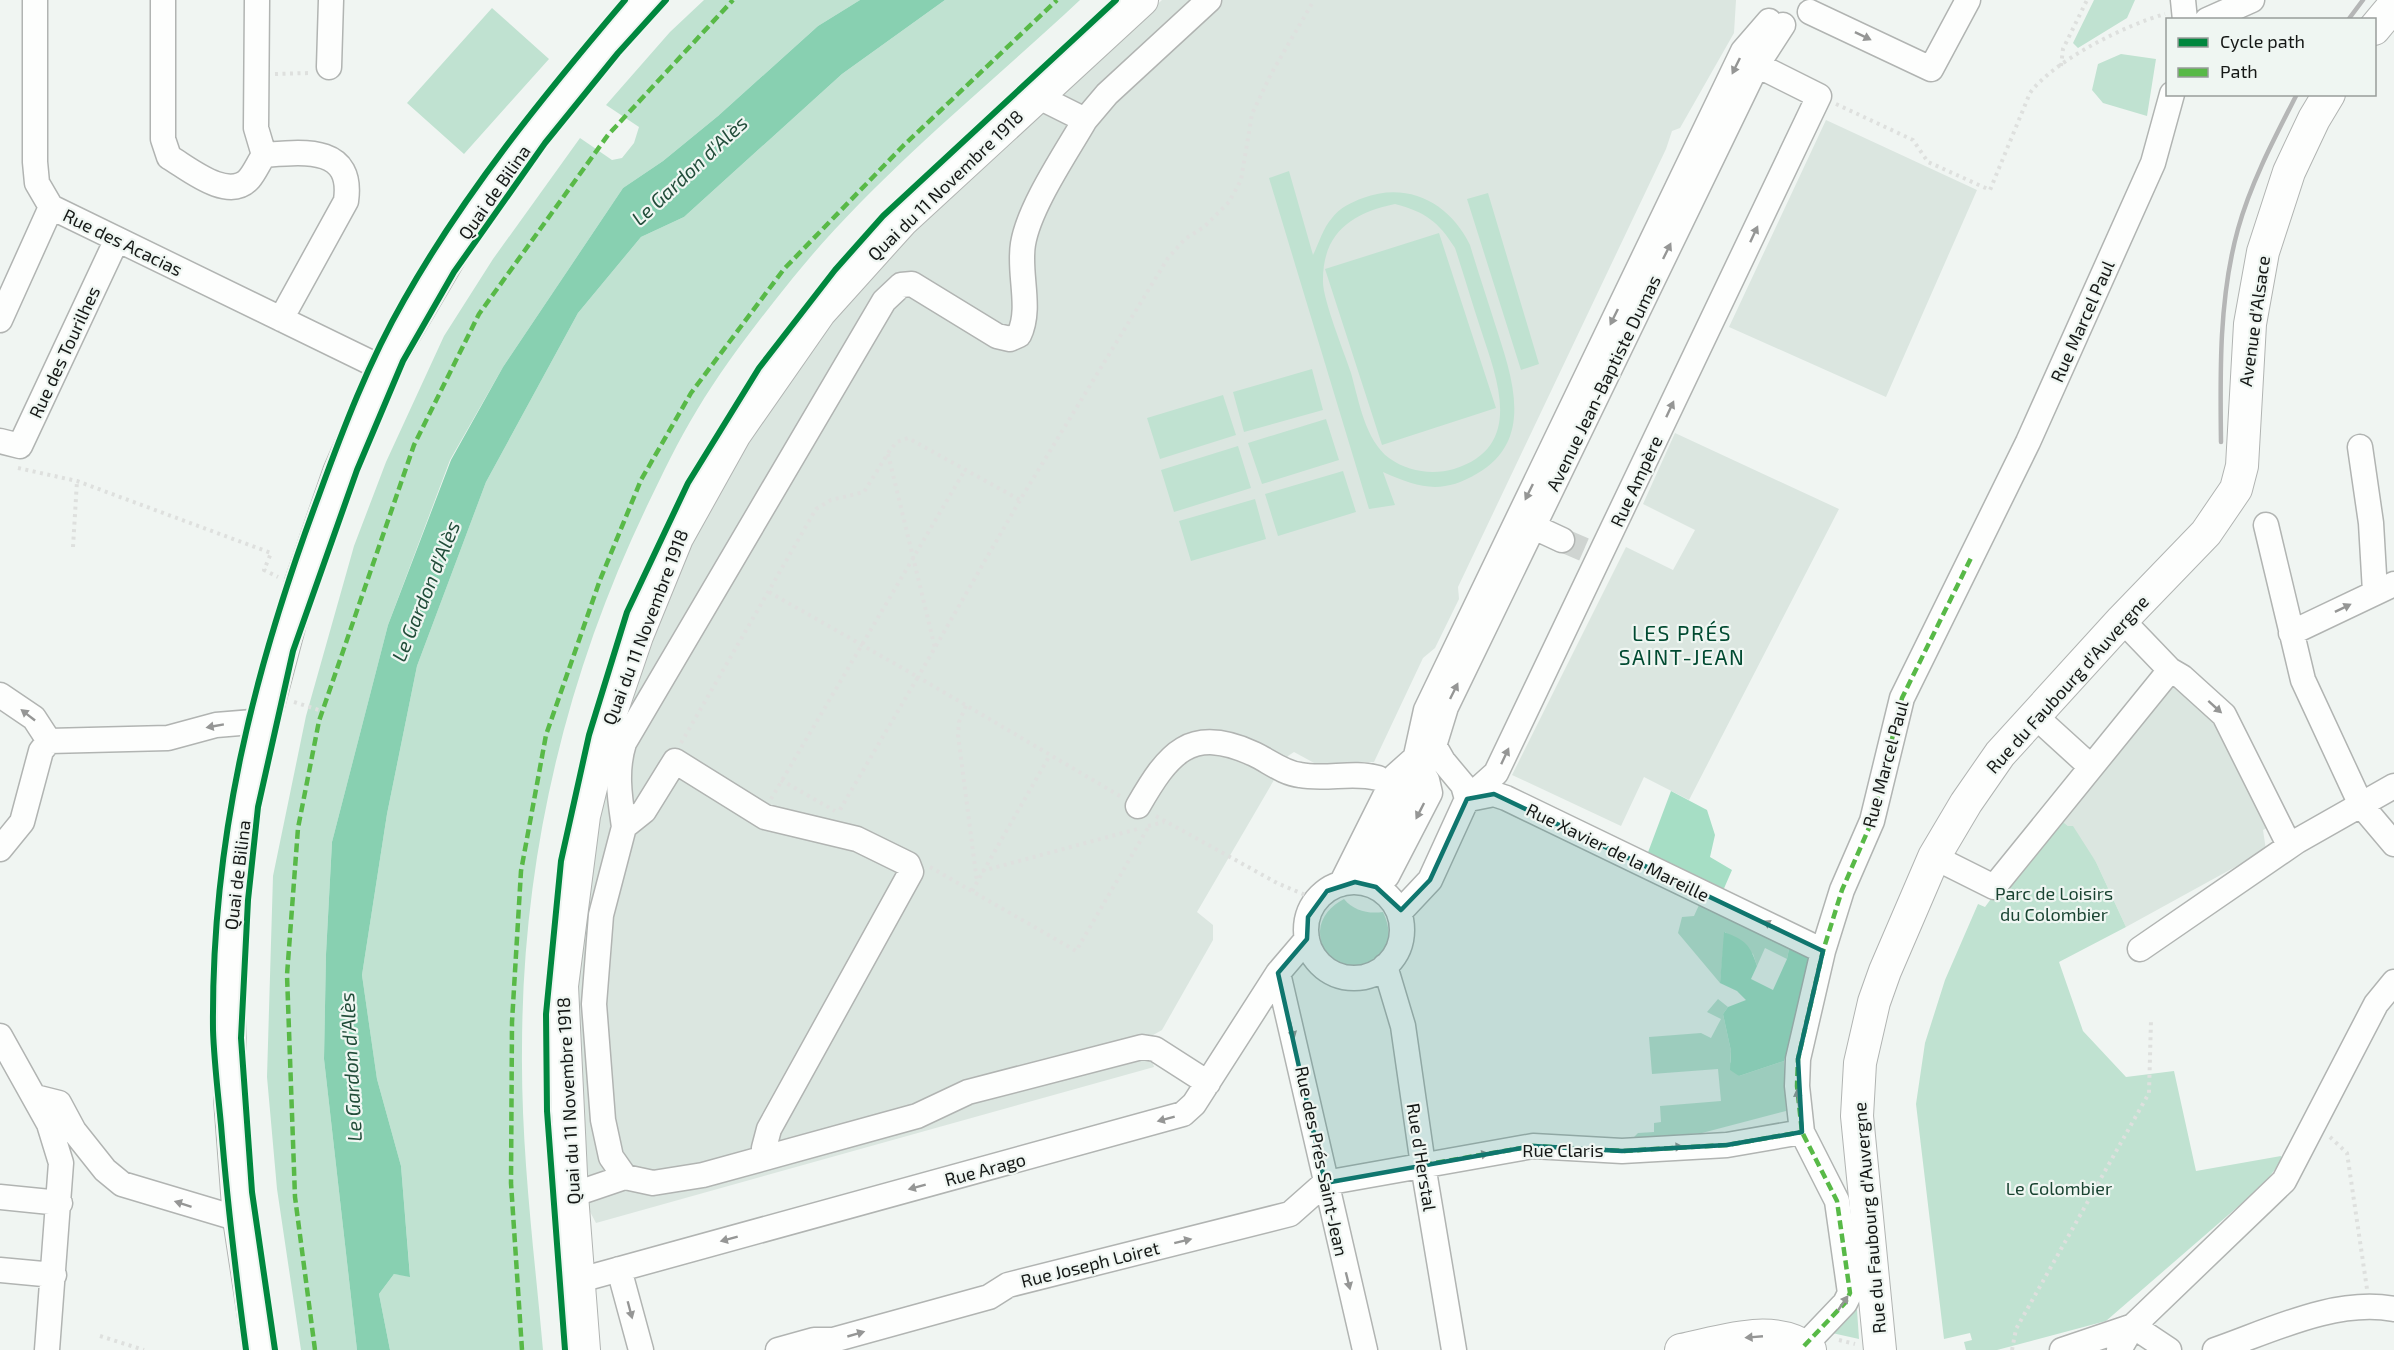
<svg xmlns="http://www.w3.org/2000/svg" width="2394" height="1350" font-family="'Exo 2',sans-serif">
	<style>
		.built { fill: #dbe6e0 }
		.green { fill: #c0e2d1; fill-rule: evenodd }
		.forest { fill: #a6dec5 }
		.water { fill: #88d0b1 }
		.lines { fill: none; stroke-linecap: round; stroke-linejoin: round }
		.minor-tunnel { stroke: #cfd4d1; stroke-width: 24; stroke-dasharray: 24 12; stroke-linecap: butt }
		.minor-casing { stroke: #b1b4b2; stroke-width: 27 }
		.major-casing { stroke: #b1b4b2; stroke-width: 34 }
		.path { stroke: #dee0de; stroke-width: 4; stroke-dasharray: 3 4.5; stroke-linecap: butt }
		.minor { stroke: #fdfefd; stroke-width: 24 }
		.major { stroke: #fdfefd; stroke-width: 32 }
		.rail { stroke: #b5b6b6; stroke-width: 4.5 }
		.quiet { stroke: #58b947; stroke-width: 4.5; stroke-dasharray: 9 4.5; stroke-linecap: butt }
		.cycleway-casing { stroke: #eff6f2; stroke-width: 10 }
		.cycleway { stroke: #00873e; stroke-width: 6 }
		.oneway { fill: #959695 }
		.marked { fill: #0f766e; fill-opacity: 0.2; stroke: #0f766e; stroke-width: 4.5; stroke-linejoin: round }
		.labels { text-anchor: middle; dominant-baseline: central; stroke-width: 4.5; stroke-linejoin: round; paint-order: stroke }
		.street-label { font-size: 18px; fill: #151816; stroke: #eff6f2 }
		.park-label { font-size: 18px; fill: #194331; stroke: #eff6f2 }
		.water-label { font-size: 20px; font-style: italic; fill: #224d3a; stroke: #eff6f2 }
		.quarter-label { font-size: 21px; letter-spacing: 1.5px; fill: #004a31; stroke: #eff6f2 }
	</style>
	<rect width="100%" height="100%" fill="#f0f5f2"/>
	<path class="built" d="M1162,0h574l-2,33 -54,95 -8,3 -6,18 -208,438 1,12 -24,49 -12,10 -49,104 -58,2 -22,-12 -6,4 -91,156 16,13v15l-51,90 -16,9 8,28 -558,156 -9,-17 -9,-197 2,-51 21,-154 32,-117 60,-148 60,-110 87,-121 61,-67z
		M1826,120l151,70 -91,207 -157,-70z
		M1675,433l164,76 -150,291 -45,-23 -23,49 -109,-51 114,-228 47,23 22,-40 -52,-26z
		M2182,677l33,30 67,113 -19,10 3,20 -140,77 -30,-65 -28,-36 -15,-12 102,-126z"/>
	<path class="green" d="M704,0h156l-42,26 -100,90 -55,45 -40,27 -120,179 -53,93 -62,165 -56,217 -6,112 -2,105 33,291h-56l-24,-161 -10,-112 6,-201 33,-160 48,-170 32,-84 58,-126 49,-77 87,-121 32,22 10,-2 12,-15 5,-16 -33,-22 64,-73z
		M945,0h135c-97,91 -204,175 -288,279 -33,41 -68,86 -95,131 -19,31 -34,63 -50,96 -82,171 -125,354 -125,544 -1,100 12,200 21,300h-153l-11,-56 15,-20 16,2 -9,-110 -24,-87 -15,-104 25,-161 30,-148 69,-184 92,-169 63,-76 43,-20 158,-143z
		M2094,0h41l-8,18 -49,30 -5,-5z
		M492,8l57,51 -85,95 -57,-51z
		M2121,54l35,5 -9,57 -44,-13 -11,-13 6,-26z
		M1289,171l24,84c6,-12 10,-27 19,-37 7,-10 20,-16 31,-20 45,-17 87,5 107,47 8,27 17,53 25,79 16,50 41,115 -17,149 -36,22 -59,15 -95,-1l12,33 -26,4 -100,-331zM1395,204c30,8 43,17 60,44 9,27 17,55 26,82 16,49 44,117 -27,139 -21,6 -46,3 -65,-11 -24,-18 -30,-57 -38,-85 -7,-21 -28,-73 -28,-91 -1,-49 29,-69 72,-78z
		M1488,193l51,171 -18,6 -54,-171z
		M1439,233l57,175 -114,37 -57,-176z
		M1312,369l11,41 -79,22 -11,-40z
		M1223,395l13,40 -76,24 -13,-41z
		M1326,419l13,41 -77,24 -14,-41z
		M1238,446l13,42 -77,24 -13,-42z
		M1343,471l13,41 -78,24 -13,-42z
		M1255,499l11,40 -75,22 -12,-40z
		M2053,814l15,12h5l23,36 30,65 -67,35 24,69 43,46 48,-6 22,100 85,-15 1,4 -18,24 -158,137 -109,29h-31l-2,-8 8,-2 -2,-7 -26,6 -28,-235 9,-61 20,-63 33,-76 7,3z
		M1344,899c10,12 24,15 39,13 29,60 -64,74 -63,19 1,-15 11,-25 24,-32z
		M1699,905l93,42 -3,2 -2,10 -22,-11 -8,18 -4,-12 -28,-22 -5,51 -42,-50 4,-16 12,-1z
		M1718,999l10,8 -5,7 8,37 -1,11 9,14 45,-15 2,50 -84,22 -69,5 5,-5 16,-1v-9l7,-1 -1,-16 61,-5 -3,-32 -66,5 -3,-37 52,-4 10,5 10,-19 -14,-7z
		M1854,1309l3,1 2,29 -27,-6z"/>
	<path class="forest" d="M1671,791l36,19 8,25 -5,22 22,13 -10,23 -75,-38z
		M1724,932c21,8 26,12 33,34l-6,13 22,11 14,-31 2,-10 6,-4 18,14 -29,102 -45,15 -9,-6 1,-19 -8,-37 5,-7 18,-7 -9,-9 -17,-8z"/>
	<path class="water" d="M860,0h85l-103,74 -158,143 -43,20 -63,76 -92,169 -69,184 -30,148 -25,161 15,104 24,87 9,111 -16,-3 -15,20 11,56h-33l-33,-291 2,-105 6,-112 56,-217 63,-165 52,-93 120,-179 40,-27 55,-45 100,-90z"/>
	<g class="lines">
		<path class="minor-tunnel" d="M1562,540l23,10"/>
		<defs>
			<path id="minor" d="M35,0v162l2,21 14,24 333,162
				M163,0v139l6,18c19,11 59,45 80,22 6,-7 10,-17 15,-24l-8,-27 1,-128
				M2183,0l2,20
				M1810,12l121,57 37,-69
				M2207,20l45,-20
				M329,67l2,-67
				M1085,120l22,-26 102,-94
				M264,155c38,-3 90,-10 82,46l-65,118
				M0,320l51,-113
				M0,441l20,5 97,-207
				M2360,447l11,76 4,69
				M2266,525l37,155 58,125 33,39
				M1534,527l28,13
				M2291,633l103,-49
				M2170,670l12,7 42,38 65,130
				M0,695l34,23 15,23
				M2036,717l55,50
				M1427,733l16,28 20,24 4,14
				M1469,799l25,-5 12,4 317,153
				M1138,806c30,-52 52,-82 116,-52 15,7 29,19 46,21 26,5 53,-4 78,3
				M624,827c-4,-28 -9,-56 0,-84l260,-442 17,-16 11,-1 85,52 13,3 9,-4c13,-27 -1,-62 4,-91 6,-37 43,-91 62,-124l-48,-24
				M0,849l22,-27 19,-71 8,-10 119,-3 48,-13 48,-4
				M1934,857l60,30 176,-217 -48,-50
				M1355,882l11,-8 44,-91 16,-73 317,-659 26,-30
				M1306 930a48 48 0 1 1 96 0a48 48 0 1 1-96 0Z
				M1341,884l54,-108 19,-17 20,-13 12,-39 311,-642 26,-40
				M1369,884l8,-1 10,-7 43,-83 -3,-13 -13,-21
				M1399,913l31,-33 37,-81 29,-26 323,-677 -62,-31
				M2140,949l157,-108 97,-55
				M1385,966l18,60 20,139 31,185
				M1278,973l87,377
				M0,1036l49,88 12,39 -14,187
				M35,1097l24,6 15,28 31,39 17,14 117,35
				M625,1177l28,6 50,-8 214,-59 51,-24 174,-45 13,2 53,34
				M572,1195l53,-18 -14,-20 -8,-37 -9,-116 7,-89 23,-88 20,-16 31,-50 90,56 92,22 51,25 3,8 -142,257 -5,19 2,9
				M0,1197l60,6
				M619,1269l22,81
				M0,1270l54,5
				M580,1280l603,-166 11,-10 84,-131 29,-34
				M2133,1326l36,24
				M1804,1346l41,-43 5,-10 -13,-92 -35,-69 -5,-46 1,-27 25,-108 19,-61 30,-69 30,-123 126,-256 125,-279 19,-69
				M778,1350l36,-10h19l156,-43 19,-12 282,-71 35,-31 208,-37 89,5 105,-6 75,-13
				M2062,1350l71,-24
				M2119,1350l14,-24 151,-145 92,-177 18,-22
				M2215,1350c55,-19 120,-52 179,-41"/>
			<path id="major" d="M2374,29l20,-24
				M259,1350l-20,-131 -9,-119 -1,-158 20,-164 52,-196 38,-110 45,-103 97,-165 66,-87 97,-117
				M584,1350l-12,-155 -10,-209 22,-170 22,-89 31,-91 40,-98 58,-104 85,-122 82,-91 240,-221
				M1681,1350c40,-8 93,-28 129,0
				M1880,1350l-23,-234 3,-53 14,-61 11,-31 49,-114 32,-54 34,-49 122,-134 84,-87 30,-44 6,-23 8,-142 13,-72 26,-80 25,-53 15,-25"/>
		</defs>
		<use href="#minor" class="minor-casing"/>
		<use href="#major" class="major-casing"/>
		<path class="path" d="M2061,66l2,-17 24,-49
			M275,74l35,-1
			M1836,104l77,36 15,22 62,28 40,-97c24,-33 96,-68 135,-79
			M888,454l47,194
			M18,468l59,13 194,72 -7,17 14,7
			M73,547l4,-66
			M769,592l149,85 -80,136
			M294,702l28,9
			M966,706l-7,16 -1,13 19,147
			M681,743l135,-234 15,-9 33,-8 26,-42 7,-8 11,-4 112,62
			M781,780l54,31
			M1120,796l-202,-119 102,-177 148,-242 17,-19 19,-12 25,-25 12,-22 11,-66 19,-40 43,-74
			M771,799l194,-329
			M1156,816l121,67 40,17
			M1148,826l16,-4
			M930,867l146,84 73,-125
			M982,871l159,-43
			M972,891l78,-136
			M2330,1137l17,16 20,136
			M100,1336l44,14
			M1839,1340l16,4
			M2012,1350l4,-21 133,-236 2,-73"/>
		<use href="#minor" class="minor"/>
		<use href="#major" class="major"/>
		<path class="rail" d="M2348,20l15,-20
			M2221,442c-1,-70 -2,-145 17,-213 13,-47 37,-92 59,-135"/>
		<path class="quiet" d="M1423,1165l110,-19 89,5 105,-6 75,-13
			M1804,1346l41,-43 5,-10 -13,-92 -35,-69 -5,-46 1,-27 25,-108 19,-61 30,-69 30,-123 69,-140
			M315,1350l-20,-153 -8,-222 11,-147 21,-107 95,-276 65,-131 129,-179 125,-135
			M522,1350l-11,-167 1,-161 9,-151 25,-136 54,-155 41,-100 50,-87 93,-124 119,-123 154,-146"/>
		<defs>
			<path id="cycleway" d="M246,1350c-10,-75 -19,-150 -25,-225 -3,-32 -7,-64 -8,-95 -2,-190 40,-359 106,-535 24,-66 50,-134 85,-195 61,-108 140,-205 221,-300
				M275,1350l-23,-158 -11,-154 7,-138 10,-93 35,-156 64,-181 46,-109 51,-89 91,-129 73,-90 48,-53
				M565,1350l-18,-239 -1,-97 15,-153 28,-126 38,-123 61,-129 71,-115 76,-98 48,-54 233,-216"/>
		</defs>
		<use href="#cycleway" class="cycleway-casing"/>
		<use href="#cycleway" class="cycleway"/>
	</g>
	<defs><path id="oneway-solid" d="M-6-.8H1V-3.2L6.5 0L1 3.2V.8H-6Z" transform="scale(1.5)"/></defs>
	<g class="oneway">
		<use href="#oneway-solid" transform="translate(1863 36) rotate(26)"/>
		<use href="#oneway-solid" transform="translate(1736 66) rotate(116)"/>
		<use href="#oneway-solid" transform="translate(1754 234) rotate(-65)"/>
		<use href="#oneway-solid" transform="translate(1667 251) rotate(-64)"/>
		<use href="#oneway-solid" transform="translate(1614 317) rotate(116)"/>
		<use href="#oneway-solid" transform="translate(1670 409) rotate(-65)"/>
		<use href="#oneway-solid" transform="translate(1529 492) rotate(116)"/>
		<use href="#oneway-solid" transform="translate(2343 608) rotate(-26)"/>
		<use href="#oneway-solid" transform="translate(1454 691) rotate(-64)"/>
		<use href="#oneway-solid" transform="translate(2215 707) rotate(42)"/>
		<use href="#oneway-solid" transform="translate(28 715) rotate(-142)"/>
		<use href="#oneway-solid" transform="translate(215 726) rotate(170)"/>
		<use href="#oneway-solid" transform="translate(1505 756) rotate(-65)"/>
		<use href="#oneway-solid" transform="translate(1420 811) rotate(117)"/>
		<use href="#oneway-solid" transform="translate(1771 925) rotate(-154)"/>
		<use href="#oneway-solid" transform="translate(1292 1030) rotate(76)"/>
		<use href="#oneway-solid" transform="translate(1798 1098) rotate(-97)"/>
		<use href="#oneway-solid" transform="translate(1166 1119) rotate(165)"/>
		<use href="#oneway-solid" transform="translate(1674 1147) rotate(-3)"/>
		<use href="#oneway-solid" transform="translate(1480 1155) rotate(-10)"/>
		<use href="#oneway-solid" transform="translate(917 1187) rotate(165)"/>
		<use href="#oneway-solid" transform="translate(183 1204) rotate(-162)"/>
		<use href="#oneway-solid" transform="translate(729 1239) rotate(165)"/>
		<use href="#oneway-solid" transform="translate(1183 1241) rotate(-14)"/>
		<use href="#oneway-solid" transform="translate(1348 1281) rotate(76)"/>
		<use href="#oneway-solid" transform="translate(1843 1303) rotate(-56)"/>
		<use href="#oneway-solid" transform="translate(630 1310) rotate(75)"/>
		<use href="#oneway-solid" transform="translate(856 1334) rotate(-16)"/>
		<use href="#oneway-solid" transform="translate(1754 1337) rotate(175)"/>
	</g>
	<path class="marked" d="M1494,794l329,157 -25,108 4,73 -75,13 -105,6 -89,-5 -208,37 -47,-210 29,-34 1,-22 19,-26 28,-9 21,5 25,23 29,-30 37,-81z"/>
	<g class="labels">
		<g class="street-label">
			<text transform="translate(945 185) rotate(-44)">Quai du 11 Novembre 1918</text>
			<text transform="translate(494 192) rotate(-55)">Quai de Bilina</text>
			<text transform="translate(123 242) rotate(26)">Rue des Acacias</text>
			<text transform="translate(2082 321) rotate(-66)">Rue Marcel Paul</text>
			<text transform="translate(2254 321) rotate(-82)">Avenue d'Alsace</text>
			<text transform="translate(64 352) rotate(-65)">Rue des Tourilhes</text>
			<text transform="translate(1603 383) rotate(-64)">Avenue Jean-Baptiste Dumas</text>
			<text transform="translate(1636 481) rotate(-65)">Rue Ampère</text>
			<text transform="translate(645 627) rotate(-69)">Quai du 11 Novembre 1918</text>
			<text transform="translate(2067 684) rotate(-48)">Rue du Faubourg d'Auvergne</text>
			<text transform="translate(1885 764) rotate(-75)">Rue Marcel Paul</text>
			<text transform="translate(1618 852) rotate(26)">Rue Xavier de la Mareille</text>
			<text transform="translate(237 875) rotate(-83)">Quai de Bilina</text>
			<text transform="translate(568 1101) rotate(-93)">Quai du 11 Novembre 1918</text>
			<text x="1563" y="1150">Rue Claris</text>
			<text transform="translate(1422 1157) rotate(81)">Rue d'Herstal</text>
			<text transform="translate(1322 1161) rotate(78)">Rue des Prés Saint-Jean</text>
			<text transform="translate(985 1169) rotate(-15)">Rue Arago</text>
			<text transform="translate(1869 1218) rotate(-95)">Rue du Faubourg d'Auvergne</text>
			<text transform="translate(1090 1264) rotate(-14)">Rue Joseph Loiret</text>
		</g>
		<g class="park-label">
			<text x="2054" y="893">Parc de Loisirs<tspan x="2054" dy="21">du Colombier</tspan></text>
			<text x="2059" y="1188">Le Colombier</text>
		</g>
		<g class="water-label">
			<text transform="translate(689 170) rotate(-43)">Le Gardon d'Alès</text>
			<text transform="translate(425 591) rotate(-68)">Le Gardon d'Alès</text>
			<text transform="translate(350 1067) rotate(-93)">Le Gardon d'Alès</text>
		</g>
		<g class="quarter-label">
			<text x="1682" y="632">LES PRÉS<tspan x="1682" dy="24">SAINT-JEAN</tspan></text>
		</g>
	</g>
	<rect x="2166" y="18" width="210" height="78" fill="#eff6f2" stroke="#989d9a" stroke-width="1.5"/>
	<rect x="2178" y="38" width="30" height="9" fill="#00873e" stroke="#989d9a" stroke-width="1.5"/>
	<text x="2220" y="48" font-size="18" fill="#151816">Cycle path</text>
	<rect x="2178" y="68" width="30" height="9" fill="#58b947" stroke="#989d9a" stroke-width="1.5"/>
	<text x="2220" y="78" font-size="18" fill="#151816">Path</text>
</svg>
